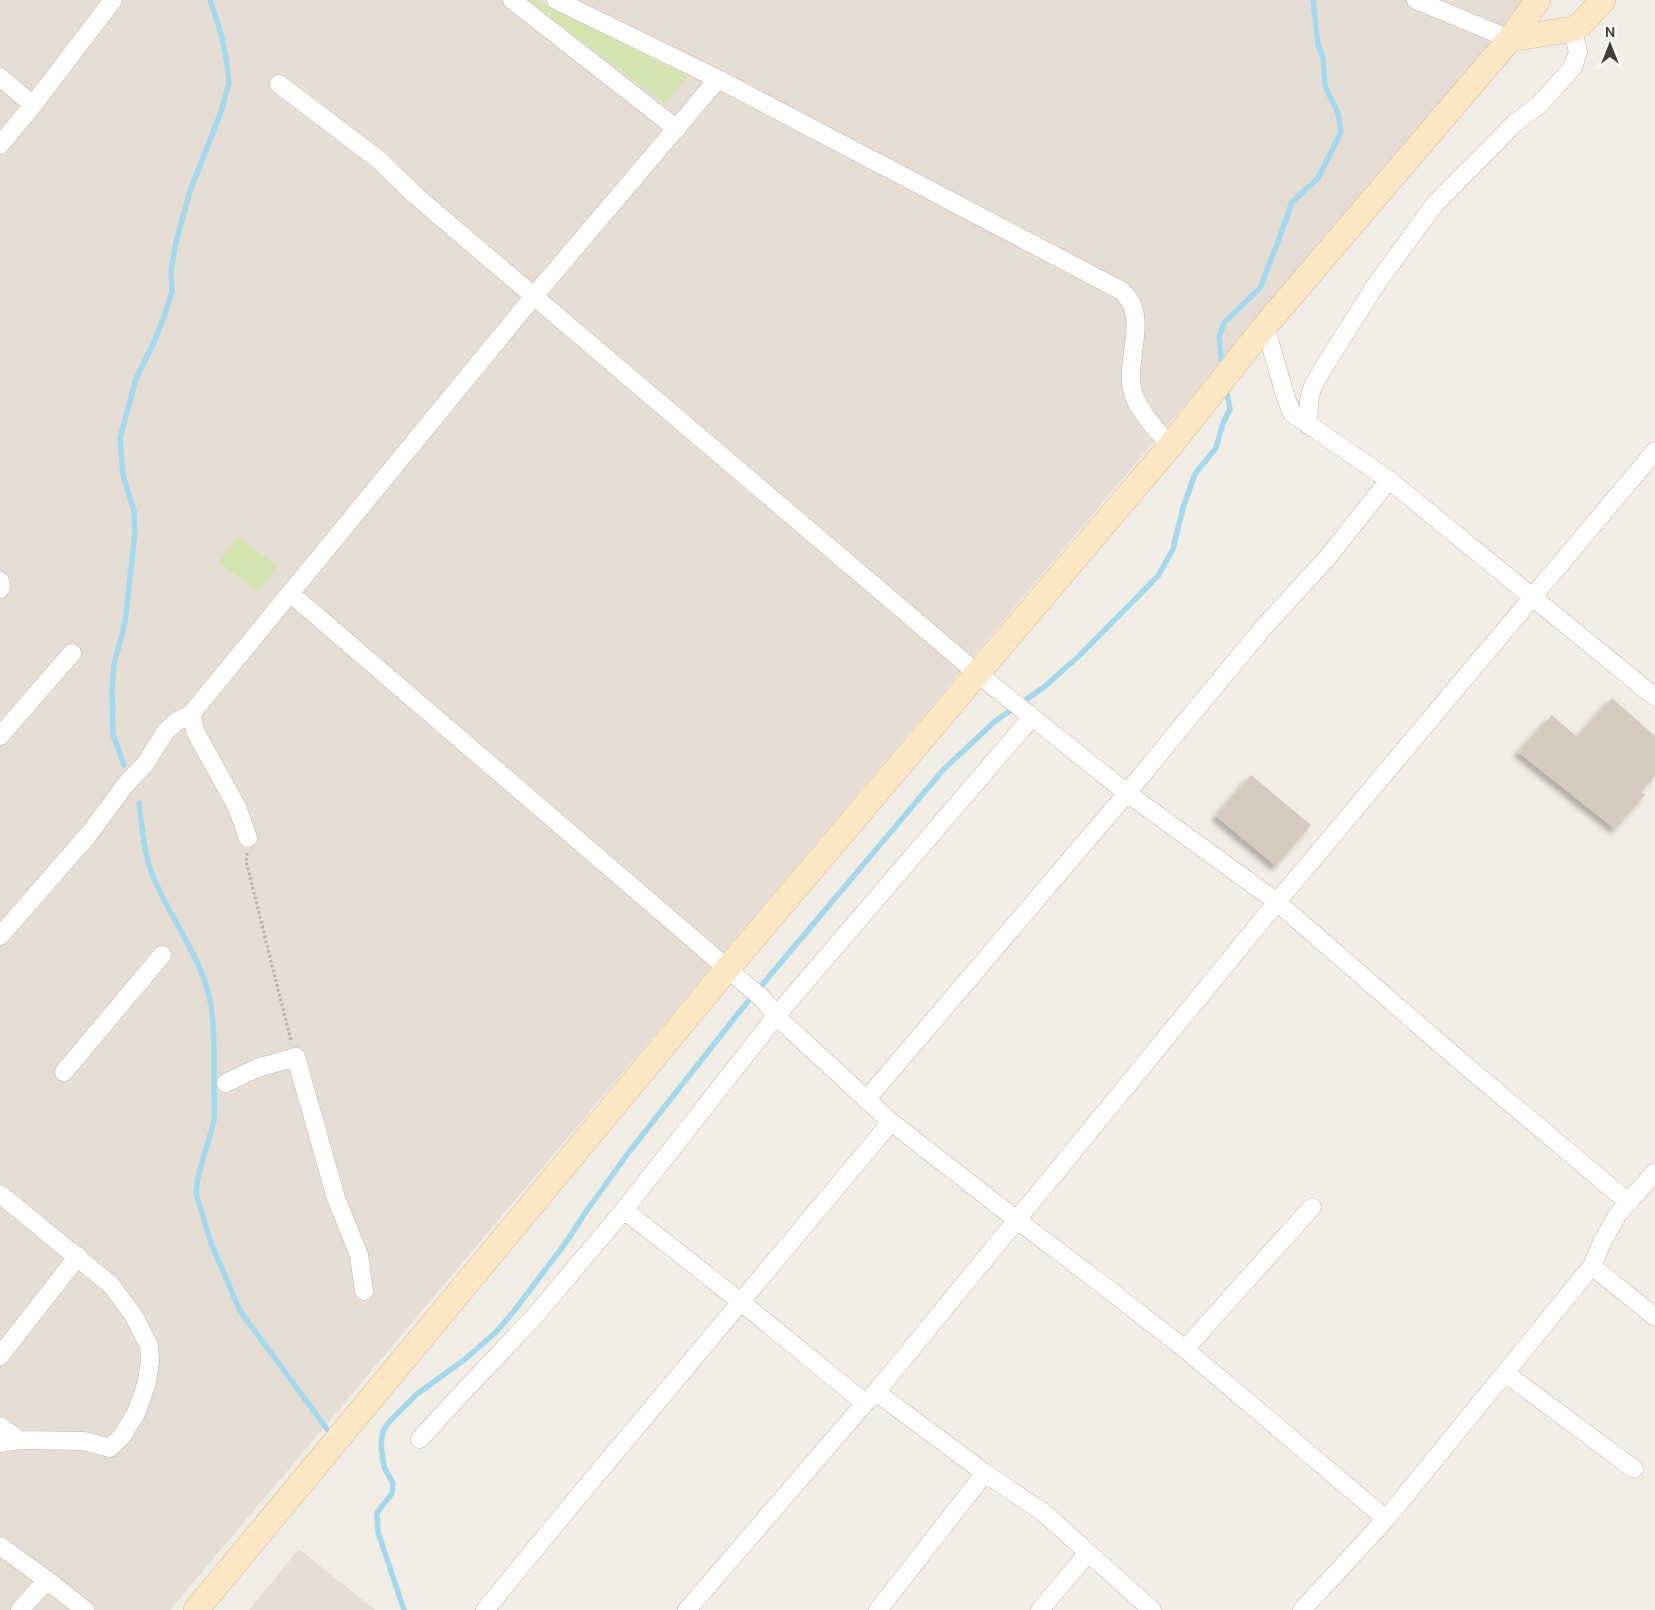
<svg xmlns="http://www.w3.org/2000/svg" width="1655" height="1610" font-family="'DM Sans',sans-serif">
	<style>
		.residential { fill: #e6ded4 }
		.green { fill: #d4e5af }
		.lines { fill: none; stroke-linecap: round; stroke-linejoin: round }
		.stream { stroke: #a3d9ed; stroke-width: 5.5 }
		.building { fill: #d6cabe; filter: url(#shadow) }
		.street-casing { stroke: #c0b6ab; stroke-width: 19 }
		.secondary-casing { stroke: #d1ba97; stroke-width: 26 }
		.path { stroke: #bead9a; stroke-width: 3; stroke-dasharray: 2.5 2.5; stroke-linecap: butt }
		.street { stroke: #fff; stroke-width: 18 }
		.secondary { stroke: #fde8c5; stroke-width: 25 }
	</style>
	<defs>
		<filter id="shadow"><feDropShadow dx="-4.5" dy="4.5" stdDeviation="2.5" flood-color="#0004"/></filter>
	</defs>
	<rect width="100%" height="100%" fill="#f2ede5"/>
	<path class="residential" d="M0,0h1526l-1356,1610h-170z
		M299,1549l76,61h-126z"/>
	<path class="green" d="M528,0h7l152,76 -22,28z
		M238,537l39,29 -19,26 -39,-30z"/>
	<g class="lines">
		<path class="stream" d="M1222,368l-3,-31 5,-14 36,-35 22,-57 10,-29 26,-24 23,-46 -3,-19 -13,-27 -2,-29 -5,-12 -5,-45
			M124,765l-11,-31 -1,-44 2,-26 11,-41 10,-91 -1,-21 -11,-36 -3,-37 16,-59 18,-37 11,-28 7,-23 -1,-21 5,-28 14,-51 31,-79 8,-29 -3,-26 -6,-27 -10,-30
			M139,803c3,25 5,54 16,78 18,42 48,79 56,124 4,26 3,54 3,80 0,12 1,24 0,35 -3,18 -21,61 -17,77l14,46 29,68 87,118
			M404,1610l-26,-78 -1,-19 15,-20 1,-10 -9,-16 -3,-22 2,-14 6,-9 28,-28 47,-34 32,-28 18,-21 53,-70 18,-28 44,-61 111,-141 203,-241 51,-48 50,-35 34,-30 80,-81 15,-27 10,-41 12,-34 21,-26 7,-25 7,-14 -4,-20"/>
	</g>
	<path class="building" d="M1612,698l43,38v40l-14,16 4,3 -30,34 -97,-77 34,-37 25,22z
		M1251,775l60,50 -35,41 -60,-50z"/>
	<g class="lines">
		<defs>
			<path id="street" d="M512,0l165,129
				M556,0l162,79 404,212c4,5 9,10 11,16 9,27 -9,62 1,89 7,18 24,35 36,50
				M1416,0l94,39
				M0,77l33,28
				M279,84l100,76 37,36 561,477 150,120 150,109 182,158 169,142
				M0,145l33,-40 80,-105
				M1265,326l21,72 6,15 97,67 266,217
				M1308,425l1,-24 3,-13 10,-18 53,-84 59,-81 81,-82 24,-18 34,-38 5,-15 -5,-23
				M0,581l1,4 -1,4
				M290,593l474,407 12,16 115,106 126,98 82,62 86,67 201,170
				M191,714l5,19 41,74 11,31
				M0,736l72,-83
				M0,936l89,-102 37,-50 19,-20 21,-33 10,-9 15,-8 343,-418 184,-217
				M64,1072l98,-117
				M226,1083l31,-15 39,-11 40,141 23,57 5,36
				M866,1100l261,-307 136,-165 64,-70 62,-78
				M0,1194l111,91 23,31 15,30 1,15 -3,21 -11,31 -14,23 -12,12 -26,-7 -65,-1 -19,3
				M624,1210l117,92 124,101
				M1592,1266l63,51
				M1185,1349l127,-142
				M0,1356l78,-100
				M1505,1373l129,96
				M876,1392l109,81 59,40 108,97
				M0,1426l19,14
				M420,1439l43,-47 71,-75 90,-107 152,-194 256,-299
				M0,1546l47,34 38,30
				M20,1610l27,-30
				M485,1610l97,-118 309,-370
				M687,1610l178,-207 11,-11 401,-490 378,-451
				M878,1610l107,-137
				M1040,1610l48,-57
				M1302,1610l84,-91 206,-253 11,-26 15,-26 37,-42"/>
			<path id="secondary" d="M1510,39l63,-10 9,-6 21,-23
				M196,1610l531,-641 443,-523 95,-120 245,-287 28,-39"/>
		</defs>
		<use href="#street" class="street-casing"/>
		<use href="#secondary" class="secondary-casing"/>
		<path class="path" d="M247,853l-1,8 45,180"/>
		<use href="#street" class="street"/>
		<use href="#secondary" class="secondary"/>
	</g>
	<g transform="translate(1610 45)" stroke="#ffffff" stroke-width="4" paint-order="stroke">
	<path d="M0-4L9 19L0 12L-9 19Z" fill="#443c35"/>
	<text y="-8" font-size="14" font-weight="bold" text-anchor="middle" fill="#443c35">N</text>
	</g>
</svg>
